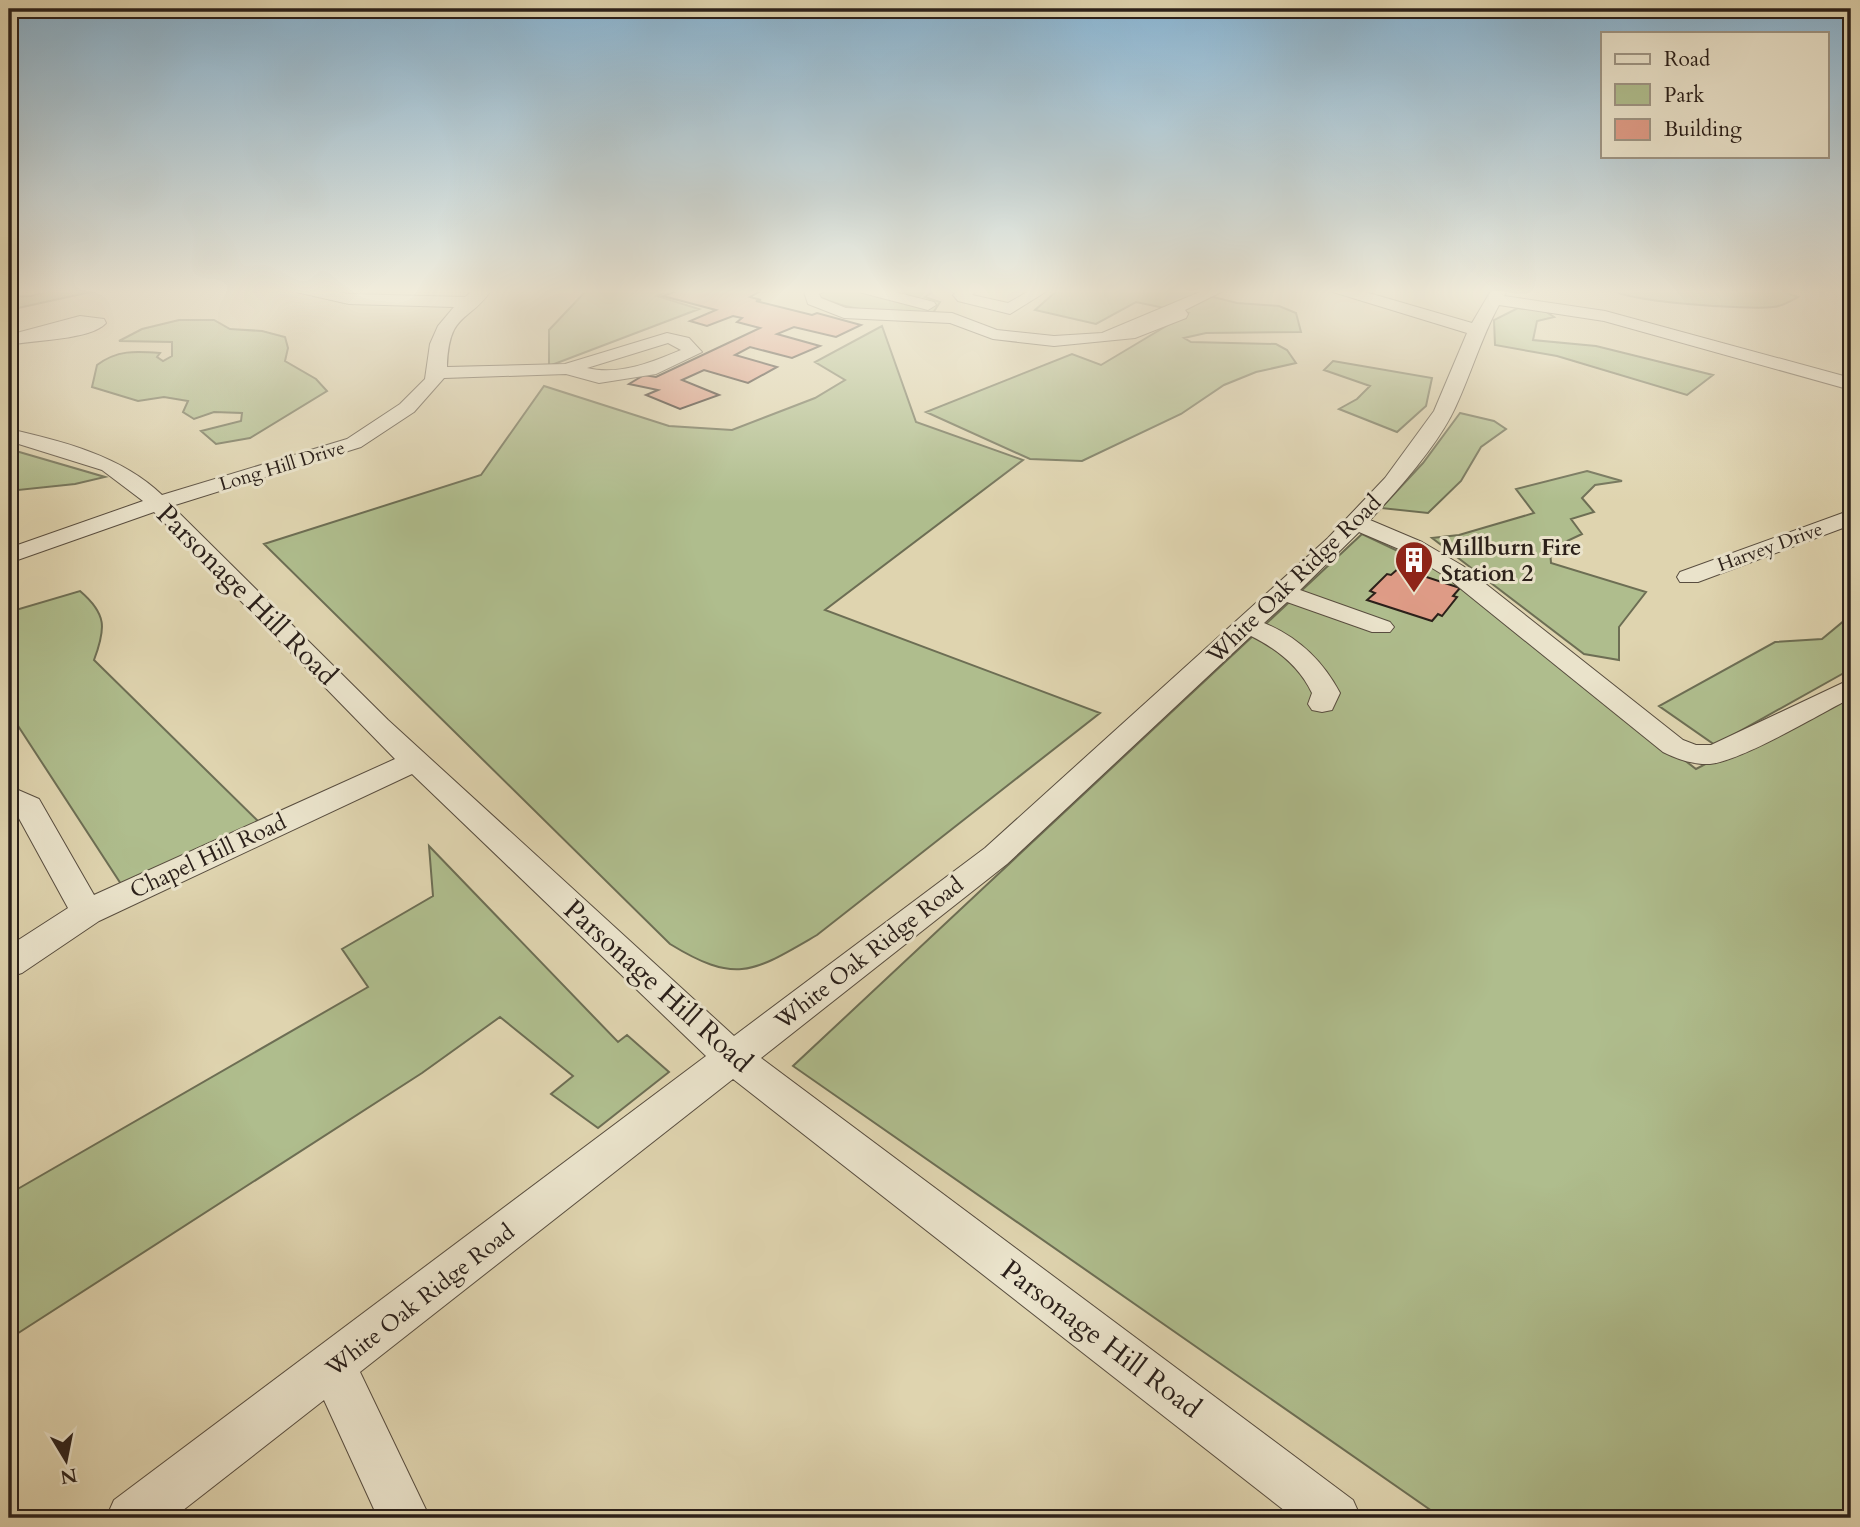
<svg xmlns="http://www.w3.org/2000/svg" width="1860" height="1527" font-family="Cardo,serif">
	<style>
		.green { fill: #afbd8d; stroke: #6d6e54; stroke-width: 2 }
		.building { fill: #df9c87; stroke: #2b201a; stroke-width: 2 }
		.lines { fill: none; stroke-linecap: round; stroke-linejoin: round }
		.minor-casing { stroke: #584d3f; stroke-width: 2 }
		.minor { fill: #eae3cb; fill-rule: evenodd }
		.labels { text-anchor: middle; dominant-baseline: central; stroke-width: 6; stroke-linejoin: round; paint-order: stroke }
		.far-street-label { font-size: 19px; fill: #2b201a; stroke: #eae3cb }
		.poi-label { font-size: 23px; font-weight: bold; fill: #2b201a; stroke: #eae3cb; text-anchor: start }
		.street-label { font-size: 23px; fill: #2b201a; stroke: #eae3cb }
		.near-street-label { font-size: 28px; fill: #2b201a; stroke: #eae3cb }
	</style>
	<rect width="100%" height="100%" fill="#dfd4af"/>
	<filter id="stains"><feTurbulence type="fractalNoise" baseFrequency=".00286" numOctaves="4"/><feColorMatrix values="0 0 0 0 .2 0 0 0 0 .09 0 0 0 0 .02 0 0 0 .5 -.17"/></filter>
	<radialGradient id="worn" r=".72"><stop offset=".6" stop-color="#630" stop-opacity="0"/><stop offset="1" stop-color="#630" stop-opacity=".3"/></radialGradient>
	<path class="green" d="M57,289h47l-95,21v-13l22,-1z
		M634,289h41l-18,7 42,13 -150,57v-36l36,-38z
		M804,289h133l-12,8 15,5 -7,11c-51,-2 -83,2 -129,-24z
		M1059,289l131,2 47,12 42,3 17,7 5,19 -95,1 -22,5 7,4 85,2 11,6 9,13 -40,9 -32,13 -43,29 -99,47 -52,-2 -104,-47 146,-58 29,11 87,-52 -52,-11 -40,22 -61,-14z
		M1611,289h165l22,8c-7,4 -17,10 -25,10 -25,3 -148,-5 -162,-18z
		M1518,308l27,3 9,6 -17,4 -4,19 63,6 117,29 -26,20 -130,-39 -62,-11 -1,-25z
		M179,320h35l16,9 32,2 23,6 3,11 -3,13 31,18 11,12 -77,47 -34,6 -15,-13 40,-10 1,-8 -28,-1 -20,7 -11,-7 5,-11 -24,-4 -26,4 -46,-14 5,-22c20,-15 38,-14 63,-12l-3,4 6,4 9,-5v-14l-53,-1 23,-12z
		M882,326l34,96 107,38 -198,150 275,103 -283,222c-64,37 -80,50 -147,9l-406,-400 217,-69 63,-89 125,40 63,4 83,-32 30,-18 -30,-18z
		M1333,361l99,17 -6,28 -29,26 -58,-23 18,-10 13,-13 -46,-16z
		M1460,413l34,8 12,8 -25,18 -20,34 -33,32 -47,-5 42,-45z
		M9,449l96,28 -30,7 -66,7z
		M1587,471l35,10 -27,4 -13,13 12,14 -23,7 11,15 -32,15 1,14 95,29 -27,35v33l-35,-6 -152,-116 27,-3 75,-22 -18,-24z
		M1362,534l74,35 260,200 155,-81v830h-409l-649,-452z
		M80,591c27,23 26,37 14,69l167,164 -140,60 -112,-172v-100z
		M1851,615v54l-136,76 -56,-39 116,-64 47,-3z
		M429,846l189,196 9,-7 42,37 -71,56 -47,-34 22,-18 -73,-59 -78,56 -413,266v-145l359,-207 -26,-38 91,-53z"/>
	<path class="building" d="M682,289h64l13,3 -9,5 11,3 -5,1 56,14 5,-2 44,12 -25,12 -42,-10 -17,7 43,12 -28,12 -42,-11 -15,8 42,12 -29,16 -44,-13 -22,10 37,15 -39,14 -34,-14 12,-5 -29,-6 15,-9 12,2 104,-49 -23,-6 5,-4 -9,-2 -26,10 -17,-5 26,-11 -53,-14z
		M1399,568l61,20 -7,8 4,1 -15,19 -4,-2 -6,7 -65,-21 8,-7 -5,-2 17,-17 4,1z"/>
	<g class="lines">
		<defs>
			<path id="minor" d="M294,289h29l26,5 116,3 10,-8h17c-23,35 -43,21 -45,78l118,-3 102,-31 22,5 13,14 -46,22 -57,9 -33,-9 -122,4 -30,34 -53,35 -189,59 216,214 346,316 251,-188 343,-310 57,-60 49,-67 33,-78 -134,-41 -2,-3h24l117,34 20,-34h16l-4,7 101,15 246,67v12l-247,-69 -105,-16c-18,33 -28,69 -44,103 -17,37 -57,82 -85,112l52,22 41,24 220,174 13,5h15l140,-66v19c-33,17 -108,62 -141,66 -16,1 -33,-5 -47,-12l-218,-176 -39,-24 -47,-20 -59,58 90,32 4,5 -4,5h-18l-85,-30 -23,21c34,14 59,38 76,70l-8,17 -10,2 -10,-2 -4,-6 4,-11c-13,-27 -35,-44 -61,-57l-244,228 -246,194 592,442 8,18h-67l-561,-439 -373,293 70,146h-52l-54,-118 -151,118h-67l8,-18 592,-444 -294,-282 -313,147 -77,52 -13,4v-31l59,-38 -52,-95 -7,-4v-23l30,13 55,96 301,-136 -241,-247 -145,51v-15l134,-47 -41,-31 -93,-29v-12c53,12 113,27 153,66l185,-56 53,-35 25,-25 5,-35 8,-18 16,-19 -105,-3 -53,-12zM668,343l13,7c-29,12 -62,26 -94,18z
				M803,289h26l-10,5 2,4 25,10 106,5 45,17 57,6 48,-3 105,-44h20l-42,21 3,4 -2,4 -51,20 -81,8 -61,-7 -43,-16 -106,-5 -36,-14z
				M857,289h26l51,13 2,3 -8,5 -69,-18z
				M960,289h18l-6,6 36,8 21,-12 -2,-2 20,2 -37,23 -52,-13 -5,-6z
				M80,316l24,3 2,4c-15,17 -73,17 -97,22v-10z
				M1851,510v15l-153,57h-18l-3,-5 3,-5z"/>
		</defs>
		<use href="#minor" class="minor-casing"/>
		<use href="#minor" class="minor"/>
	</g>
	<linearGradient id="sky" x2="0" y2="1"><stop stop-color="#88b5d4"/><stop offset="0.58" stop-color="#f1ecdb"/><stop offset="1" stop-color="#f1ecdb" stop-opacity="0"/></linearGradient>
	<rect width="1860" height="502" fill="url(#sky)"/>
	<defs>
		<symbol id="building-pin" viewBox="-11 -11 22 30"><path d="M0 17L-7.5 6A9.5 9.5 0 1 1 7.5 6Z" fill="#8f2418" stroke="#eae3cb"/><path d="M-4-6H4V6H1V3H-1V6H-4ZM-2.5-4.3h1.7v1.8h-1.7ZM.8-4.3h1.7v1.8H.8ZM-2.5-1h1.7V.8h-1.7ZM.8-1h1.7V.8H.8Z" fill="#fff"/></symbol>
	</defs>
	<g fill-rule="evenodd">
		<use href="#building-pin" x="1392" y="538" width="44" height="60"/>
	</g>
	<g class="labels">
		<g class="far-street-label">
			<text transform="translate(282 466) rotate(-17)">Long Hill Drive</text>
			<text transform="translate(1770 547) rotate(-20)">Harvey Drive</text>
		</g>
		<g class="poi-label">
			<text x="1441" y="547">Millburn Fire<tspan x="1441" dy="26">Station 2</tspan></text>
		</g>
		<g class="street-label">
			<text transform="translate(1294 579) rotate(-44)">White Oak Ridge Road</text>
			<text transform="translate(208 856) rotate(-25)">Chapel Hill Road</text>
			<text transform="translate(869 953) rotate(-38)">White Oak Ridge Road</text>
			<text transform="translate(420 1300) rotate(-38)">White Oak Ridge Road</text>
		</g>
		<g class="near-street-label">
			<text transform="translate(247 595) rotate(45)">Parsonage Hill Road</text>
			<text transform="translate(658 986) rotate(42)">Parsonage Hill Road</text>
			<text transform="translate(1101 1339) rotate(37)">Parsonage Hill Road</text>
		</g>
	</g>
	<rect width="1860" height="1527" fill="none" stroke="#dfd4af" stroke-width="35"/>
	<rect x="10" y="10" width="1839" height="1506" fill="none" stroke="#2b201a" stroke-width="3.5"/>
	<rect x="18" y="18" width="1825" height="1492" fill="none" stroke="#2b201a" stroke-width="2"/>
	<rect x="1601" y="32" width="228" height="126" fill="#eae3cb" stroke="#9e9584" stroke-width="2"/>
	<rect x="1615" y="54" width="35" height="10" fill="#eae3cb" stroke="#9e9584" stroke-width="2"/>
	<text x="1664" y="66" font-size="21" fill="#2b201a">Road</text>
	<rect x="1615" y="84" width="35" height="21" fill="#afbd8d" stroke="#9e9584" stroke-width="2"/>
	<text x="1664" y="102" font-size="21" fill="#2b201a">Park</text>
	<rect x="1615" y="119" width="35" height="21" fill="#df9c87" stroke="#9e9584" stroke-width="2"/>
	<text x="1664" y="136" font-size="21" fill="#2b201a">Building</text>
	<g transform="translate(66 1460) rotate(170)" stroke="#eae3cb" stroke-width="5" paint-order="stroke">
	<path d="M0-5L12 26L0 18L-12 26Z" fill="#2b201a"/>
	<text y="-10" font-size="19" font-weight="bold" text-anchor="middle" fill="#2b201a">N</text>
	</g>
	<rect width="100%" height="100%" filter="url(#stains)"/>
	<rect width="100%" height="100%" fill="url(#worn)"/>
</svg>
